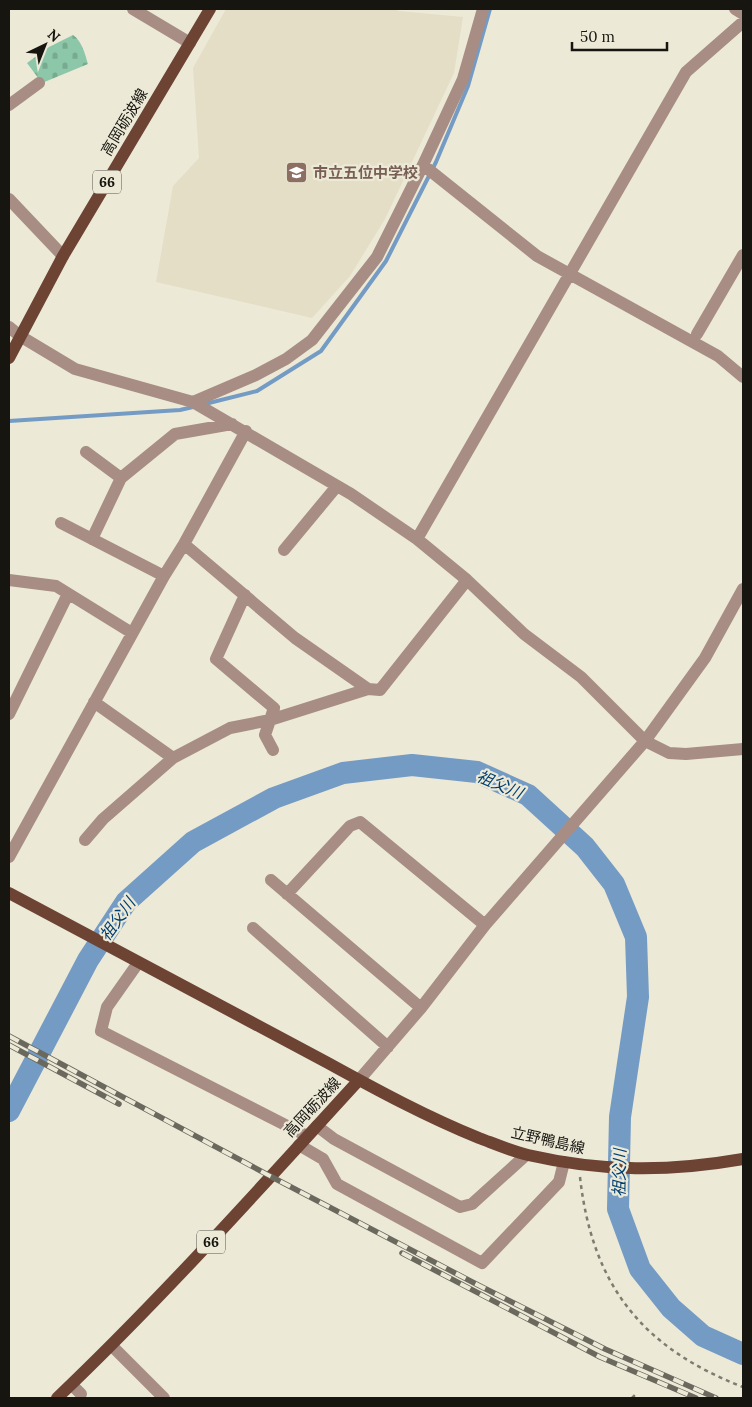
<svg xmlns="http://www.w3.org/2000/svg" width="752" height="1407" font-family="Lora,'Noto Sans JP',serif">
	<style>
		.built { fill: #e3dec5 }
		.cemetery { fill: url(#cemetery-stones) }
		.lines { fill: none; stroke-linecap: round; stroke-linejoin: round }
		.stream { stroke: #749bc4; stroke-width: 4 }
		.river { stroke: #749bc4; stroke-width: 22 }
		.path { stroke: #7e7c70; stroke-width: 2.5; stroke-dasharray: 4 4; stroke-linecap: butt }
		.minor { stroke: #a78d84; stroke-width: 12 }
		.major { stroke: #6d4333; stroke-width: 12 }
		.rail-casing { stroke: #6b695e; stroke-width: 5.5 }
		.rail { stroke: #ece9d7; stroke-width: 4; stroke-dasharray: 11; stroke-linecap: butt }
		.labels { text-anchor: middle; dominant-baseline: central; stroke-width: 4.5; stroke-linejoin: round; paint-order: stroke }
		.shield { fill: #ece9d7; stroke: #56554b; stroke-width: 1 }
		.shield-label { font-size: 14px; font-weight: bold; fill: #16150f }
		.street-label { font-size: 15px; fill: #16150f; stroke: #ece9d7 }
		.education-label { font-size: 15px; font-weight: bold; fill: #785e54; stroke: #ece9d7; text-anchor: start }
		.water-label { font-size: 16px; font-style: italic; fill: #003f72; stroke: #ece9d7 }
	</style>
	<defs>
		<pattern id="cemetery-stones" width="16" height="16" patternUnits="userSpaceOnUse" patternTransform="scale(1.25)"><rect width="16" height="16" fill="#8bc7a8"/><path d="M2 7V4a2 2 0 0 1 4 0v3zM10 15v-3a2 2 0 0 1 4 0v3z" fill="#77aa8f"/></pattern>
	</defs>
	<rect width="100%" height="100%" fill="#ece9d7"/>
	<path class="built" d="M226,9h167l6,2 64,6 -9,56 -69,146 -35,57 -38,42 -156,-36 17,-96 26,-28 -6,-90z"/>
	<path class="cemetery" d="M73,35c9,6 12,19 15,29l-46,19 -15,-20 22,-16z"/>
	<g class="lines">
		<path class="stream" d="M205,404l52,-13 64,-40 65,-90 50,-99 32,-76 22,-77
			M9,421l171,-11 13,-3"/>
		<path class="river" d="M9,1111l79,-151 38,-58 67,-60 81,-44 69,-25 69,-8 65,7 51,23 57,52 29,37 22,53 2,60 -18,120 -2,92 22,60 31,39 32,28 40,18"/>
		<path class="path" d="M580,1177c12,108 62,171 163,210
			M632,1398l5,-5"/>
		<path class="minor" d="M133,9l57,34
			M735,9l8,5
			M9,105l30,-22
			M423,165l114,91 181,100 25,21
			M9,199l54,57
			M9,327l11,9 55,33 118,33 158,92 66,45 50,41 57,54 57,43 64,64 -160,184 -64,83 -62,72
			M697,334l46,-79
			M193,402l63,-27 30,-16 26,-19 65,-83 46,-92 40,-86 20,-70
			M86,452l35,26
			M61,523l103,53
			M92,539l29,-61 54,-44 57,-10
			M417,539l269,-467 57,-50
			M184,544l111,94 73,51
			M284,550l53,-64
			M9,580l47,6 76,47
			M743,589l-38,69 -60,83 24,12 17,1 57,-5
			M245,595l-29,64 58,49 -9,27 8,15
			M94,702l79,56 57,-30 40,-8 98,-31 12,1 87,-110
			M9,714l59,-120
			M85,840l18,-21 70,-61
			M9,857l155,-281 20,-32 62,-113
			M271,880l150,128
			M287,894l63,-68 10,-4 125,103
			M253,928l135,119
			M138,963l-31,44 -6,24 206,105
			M317,1126l17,13 126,68 12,-3 54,-49
			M299,1145l24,14 14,25 145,79 77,-81 5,-20
			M112,1346l52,52
			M72,1385l9,9"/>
		<path class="major" d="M9,358l54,-102 147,-247
			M9,893c106,57 212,114 319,170 49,27 99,54 151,75 16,6 32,13 49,17 74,17 141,17 215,4
			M57,1398c106,-101 203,-210 302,-318"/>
		<defs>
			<path id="rail" d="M9,1036l261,140 208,109 127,64 111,49
				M9,1045l110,59
				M402,1253l198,104 96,41"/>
		</defs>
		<use href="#rail" class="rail-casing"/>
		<use href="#rail" class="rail"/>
	</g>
	<defs>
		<symbol id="school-square" viewBox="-11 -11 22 22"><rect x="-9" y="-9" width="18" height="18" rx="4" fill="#8d6e63" stroke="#ece9d7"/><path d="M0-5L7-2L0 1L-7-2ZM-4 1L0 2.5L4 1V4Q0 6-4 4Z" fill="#fff"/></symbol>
	</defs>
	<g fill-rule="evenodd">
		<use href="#school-square" x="284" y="160" width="25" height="25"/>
	</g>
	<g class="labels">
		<g class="shield">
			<rect x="93" y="170.5" width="28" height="23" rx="4"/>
			<rect x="197" y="1230.5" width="28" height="23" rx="4"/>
		</g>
		<g class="shield-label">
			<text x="107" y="182">66</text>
			<text x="211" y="1242">66</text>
		</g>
		<g class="street-label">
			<text transform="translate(124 122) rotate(-59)">高岡砺波線</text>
			<text transform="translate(312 1107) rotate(-47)">高岡砺波線</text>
			<text transform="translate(548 1140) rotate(13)">立野鴨島線</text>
		</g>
		<g class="education-label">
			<text x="313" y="172">市立五位中学校</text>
		</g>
		<g class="water-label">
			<text transform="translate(500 784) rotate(23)">祖父川</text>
			<text transform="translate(117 919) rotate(-54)">祖父川</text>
			<text transform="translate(619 1173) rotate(-89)">祖父川</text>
		</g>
	</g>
	<rect width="752" height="1407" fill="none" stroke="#16150f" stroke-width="20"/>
	<g transform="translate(45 45) rotate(43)" stroke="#ece9d7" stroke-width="4" paint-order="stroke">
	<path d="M0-4L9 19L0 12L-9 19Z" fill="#16150f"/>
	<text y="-8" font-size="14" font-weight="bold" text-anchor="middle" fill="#16150f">N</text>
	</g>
	<path d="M572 42v8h95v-8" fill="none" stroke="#16150f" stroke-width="2.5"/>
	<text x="580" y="42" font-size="15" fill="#16150f" stroke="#ece9d7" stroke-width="4" paint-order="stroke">50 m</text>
</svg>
